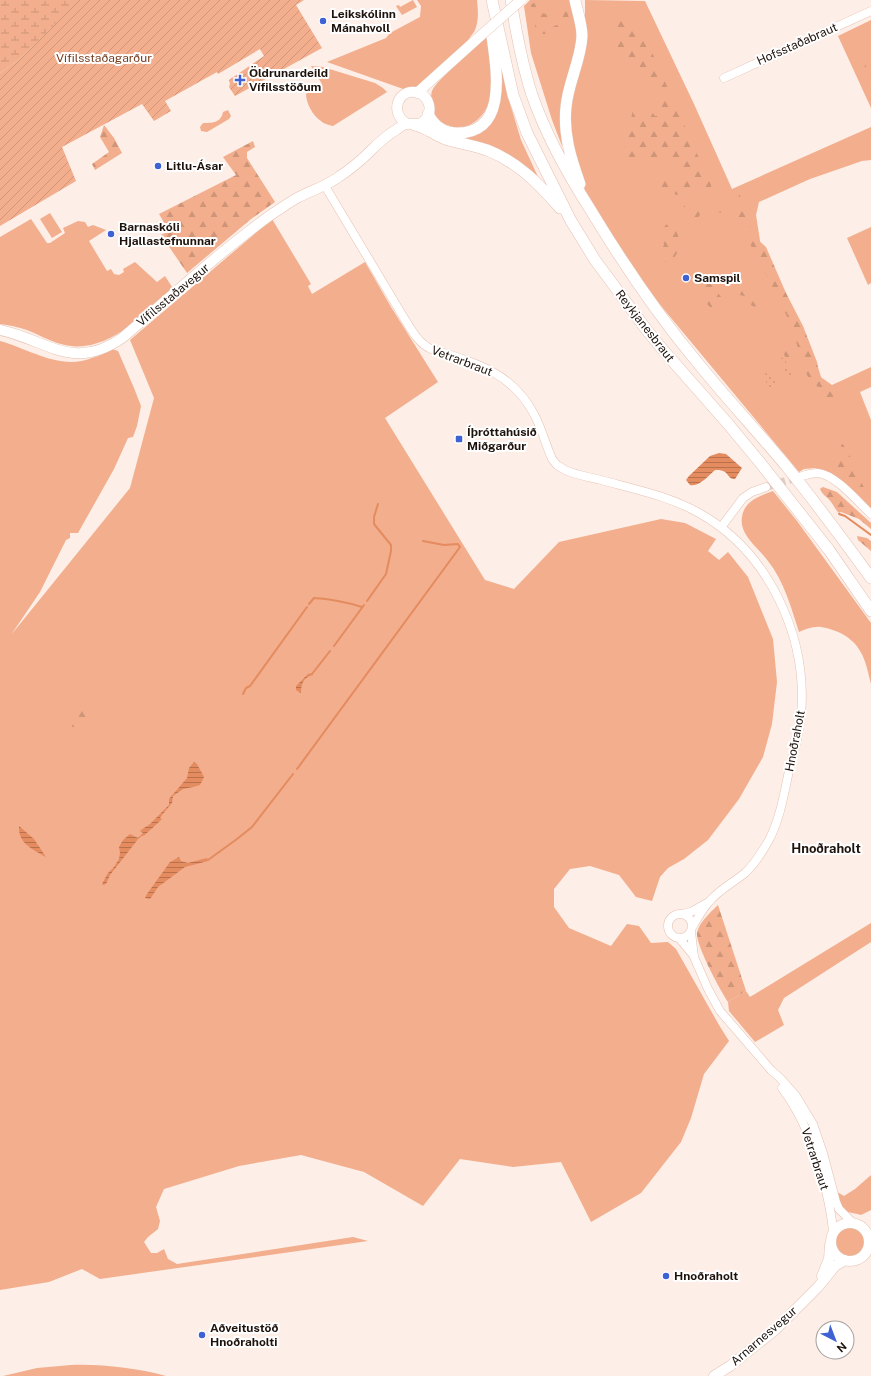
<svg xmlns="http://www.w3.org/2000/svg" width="871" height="1376" font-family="'Public Sans',sans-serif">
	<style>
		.grass { fill: #f2ae8d }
		.forest { fill: url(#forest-firs) }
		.wetland { fill: url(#wetland-marsh) }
		.park { fill: url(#park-dots) }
		.garden { fill: url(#garden-furrows) }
		.water { fill: url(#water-rules) }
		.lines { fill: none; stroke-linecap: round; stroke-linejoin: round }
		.stream { stroke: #e48b5f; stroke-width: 2 }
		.minor-tunnel { stroke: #dccdc6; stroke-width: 8; stroke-dasharray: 8 4; stroke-linecap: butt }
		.minor-casing { stroke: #e5c1b1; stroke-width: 9 }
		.major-casing { stroke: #e5c1b1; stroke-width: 11 }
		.highway-casing { stroke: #e5c1b1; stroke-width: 12 }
		.minor { stroke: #fff; stroke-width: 8 }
		.major { stroke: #fff; stroke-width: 10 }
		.highway { stroke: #fff; stroke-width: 11 }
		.major-bridge-casing { stroke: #e5c1b1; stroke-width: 11; stroke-linecap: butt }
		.major-bridge { stroke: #fff; stroke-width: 10 }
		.poi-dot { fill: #3e61d3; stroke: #fff; stroke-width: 1.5 }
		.labels { text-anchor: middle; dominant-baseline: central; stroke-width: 4; stroke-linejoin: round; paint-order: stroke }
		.poi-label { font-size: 12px; font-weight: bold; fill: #1e120c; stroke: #fff; text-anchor: start }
		.street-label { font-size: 12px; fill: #1e120c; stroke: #fff }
		.park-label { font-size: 12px; fill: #763c1d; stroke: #fff }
		.neighbourhood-label { font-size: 13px; font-weight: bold; fill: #1e120c; stroke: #fff }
	</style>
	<defs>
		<pattern id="forest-firs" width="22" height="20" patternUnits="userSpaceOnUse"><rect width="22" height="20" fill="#f2ae8d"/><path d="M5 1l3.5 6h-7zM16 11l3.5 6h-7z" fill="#cf9578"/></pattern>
		<pattern id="wetland-marsh" width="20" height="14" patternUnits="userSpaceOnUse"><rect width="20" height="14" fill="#f2ae8d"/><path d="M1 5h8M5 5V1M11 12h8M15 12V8" fill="none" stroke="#cf9578"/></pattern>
		<pattern id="park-dots" width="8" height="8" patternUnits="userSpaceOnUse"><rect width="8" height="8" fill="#f2ae8d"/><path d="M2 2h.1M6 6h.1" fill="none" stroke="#cf9578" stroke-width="1.8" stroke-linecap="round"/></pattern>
		<pattern id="garden-furrows" width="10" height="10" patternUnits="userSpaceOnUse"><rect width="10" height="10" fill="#f2ae8d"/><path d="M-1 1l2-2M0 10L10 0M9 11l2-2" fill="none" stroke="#cf9578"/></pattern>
		<pattern id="water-rules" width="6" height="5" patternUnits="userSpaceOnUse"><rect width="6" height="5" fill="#e48b5f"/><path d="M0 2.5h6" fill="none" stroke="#b8704d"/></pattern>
	</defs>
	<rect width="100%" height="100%" fill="#fdeee7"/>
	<path class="grass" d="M413,0l4,7 -15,8 -6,-9 3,-1 1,2z
		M417,0h60c1,10 2,20 -2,30 -2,4 -5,6 -7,11l-47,45 -15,4 -79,-28 59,-24 4,-5 30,-16 1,-11z
		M530,0h42l7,36 -18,84 1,26 -10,-26 -21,-67 -7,-47z
		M585,0l60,1 49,103 38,85 139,-62v33l-9,1 -52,18 -51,23 -3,13 5,32 54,126 17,12 39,-18v20l-11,5 11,28v90l-45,-38 -11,-4 -11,1 -5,3 -147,-177 -35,-52 -32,-53 -11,-33 -5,-29 1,-27 15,-57z
		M871,20v88l-33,-72z
		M488,36c2,27 13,70 -15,87 -13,8 -22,4 -35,-2 -4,-8 -9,-21 -6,-30 4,-11 45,-45 56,-55z
		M501,62l7,35 13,43 18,39 -83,-41 31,-13z
		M311,66l12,1 52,16 8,5 4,4 -54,34c-4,-1 -9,-2 -12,-5 -8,-5 -15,-18 -15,-27l16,-10z
		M228,110l3,6 -2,3 -22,13 -6,-1 -1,-4 3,-4c9,0 18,0 20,-11z
		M50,213l12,19 -10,6 -12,-19z
		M31,219l16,24h3l15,-10 -2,-5 15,-7 7,1 3,5 5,-2 13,5 -17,11 18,30 4,-2 3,5 5,1 5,-3 -1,-3 12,-7 22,20 8,-6 9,14c-31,25 -70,67 -113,54 -12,-3 -23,-10 -34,-14 -9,-3 -18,-5 -27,-6v-87z
		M272,219l39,65 -3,2 4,8 53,-32 26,45 47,75 -53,36 100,162 29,9 45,-47 102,-23 24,4 31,16 -8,12 11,9 9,-8 20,25 25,62 4,43 -5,42 -9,33 -24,42 -31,41 -24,19 -16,9 -8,9 -8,24 -16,-4 -17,-22 -29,-9 -20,3 -16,20v18l15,21 42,18 16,-22 12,2 12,17 17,-1 8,7 43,76 10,16 -25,33 -13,44 -10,24 -40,51 -50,29 -30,-60 -48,5 -53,-8 -37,47 -59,-34 -63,-17 -62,11 -75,23 -8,18 4,14 -2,8 -10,8 -4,5 7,11h6l7,-4 4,10 9,5 176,-27 15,4 -268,38 -18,-10 -33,13 -49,8v-949c30,8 60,30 92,17 7,-2 14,-6 20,-9l6,2 16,37 7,18 -4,20 -4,11 -5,1 -14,31 -36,64h-8v5l-4,2 -26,52 -29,43 119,-147 24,-90 -24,-58z
		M871,227v56l-3,2 -21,-47z
		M773,491l24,30 74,102v61c-3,-11 -5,-24 -11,-33 -7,-14 -25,-22 -39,-24 -7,-1 -15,2 -22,5 -8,-25 -15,-51 -31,-71 -9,-13 -29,-26 -26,-44 2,-16 18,-21 31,-26z
		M871,923v19l-87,56 -6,12 6,15 -29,17 -26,-31 -1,-9 18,-11 4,6z
		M871,1175v35l-10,5c-6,-2 -12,-2 -18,-5l-6,-18 7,4 11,-7z
		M835 1242a15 15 0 1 1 30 0a15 15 0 1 1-30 0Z
		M71,1365c33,-1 64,3 95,11h-163l34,-8z"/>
	<path class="forest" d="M537,0h11l-7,6v4l3,4 10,-4 3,4c-4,5 -14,8 -13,16l4,-1 13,-6 3,-14c8,6 4,14 -1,20 -8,4 -20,8 -27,2l-5,-26z
		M625,17l17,13 69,155 1,12 -9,11 -8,17 -6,-1 -5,-9 -7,-4 -2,-9 3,-4 5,6 3,4h8l12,-18 -3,-3 -8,2 -5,6 -12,-10 -2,3 4,6 -3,1 -8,-3 -4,4 -5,-4 -2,-5 5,-6 11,-2 9,5 4,-3 -5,-13 -6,2 -7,-4 -2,-4 4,-2v-5l-3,-3 -13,6h-11l-9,8 -3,6 -3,-1 -3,-6 1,-7 -4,-2 2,-17 9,-11 -3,-9 2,-9 11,3 6,-3 5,6 4,-1 3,-18 -7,-10 -37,-31 -4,-10 5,-28z
		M871,59v35c-5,-11 -7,-19 -6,-31z
		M104,125l10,13 8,15 -27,17 -3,-6 17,-12 -9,-15z
		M253,141l2,6 -8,5v6l28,44 -24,17 -64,54 -26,-38 8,-4 -10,-17 77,-39 -13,-18z
		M735,193h3l2,2 3,15 6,14 7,14 10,9 20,46 17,33 14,36c1,9 6,17 7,27h-2c-21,-9 -22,-39 -29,-58 -13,-34 -33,-65 -48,-98 -4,-7 -8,-15 -10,-22 -1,-6 -1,-9 -5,-14z
		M722,201l2,1 4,12 -13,-2 2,-5z
		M678,221h1l-3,9c6,15 4,21 -6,33l-5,-1 -5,-10 4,-7 -2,-6 -4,-2 1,-5 10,-10 7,1z
		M701,275l21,11 27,6 1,3 -2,2 -31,-8 1,4 3,4 -6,10 -4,1 -5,-5 -3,-12 -3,-1c-1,-4 -2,-11 1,-15z
		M759,300l10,4 2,3 -3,1 -16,-2 -3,-4z
		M786,342l8,12 2,7 -4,5 -3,-1 -8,-17 1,-5z
		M824,391l14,1v2l-5,10 -3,1 -5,-4 -5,-6z
		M844,443l1,2 24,54 -2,4c-7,-4 -26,-22 -28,-31 -2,-5 -1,-11 -1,-16l4,-6 -1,-5z
		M823,487l14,5 34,31v6l-12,-10 -18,-7 -2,1c-4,-4 -5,-7 -8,-11 -3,-5 -9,-7 -11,-13l1,-1z
		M857,536l10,2 4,3v10l-13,-11z
		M84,702l9,9 -16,26 -8,-5z
		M718,905l28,86 -18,11c-8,-12 -30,-53 -31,-67 0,-11 14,-23 21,-30z"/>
	<path class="wetland" d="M0,0h80l-59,58 -21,15z"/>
	<path class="park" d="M784,357l9,21 -4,2 -9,-21z
		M768,371l7,10v6l-4,2c-5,-4 -6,-9 -6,-15z"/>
	<path class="garden" d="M79,0h225l-8,5 26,43 -87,48 -6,-9 1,-3 -1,-4 35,-24 -4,-7 -42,25 -1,-2 -52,29 6,10 -17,10 -12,-17 -80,43 14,34 -76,45v-153l21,-15z"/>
	<path class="water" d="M719,453l7,1 16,14 -7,11c-9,0 -5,-10 -20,-9 -6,5 -15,17 -25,15l-4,-5 3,-4 21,-20z
		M312,673l1,2c-9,2 -12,8 -12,18l-2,-1 -3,-2v-4l12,-12z
		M194,762l3,2 7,13 -4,8 -7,2 -10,2 -10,7 -1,7 -10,12 -2,3 2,1c-2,2 -16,15 -17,16 -2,1 -4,1 -6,3l-29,37 -4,9 -3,1 -1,-1 6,-11 6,-6 5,-8 1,-6 -1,-6 4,-7 7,-6 8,4 5,-5 -3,-2 1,-1 9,-6 19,-19v-6l18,-21 2,-10z
		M19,826l15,13 12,18c-14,-8 -28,-14 -27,-31z
		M179,857l2,4 7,2 19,-5 1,3 -23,6 -27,20 -8,12 -5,-1 2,-4 23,-32z"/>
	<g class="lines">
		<path class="stream" d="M839,514l6,2 26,19
			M367,601l19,-27 5,-23v-6l-17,-21v-7l4,-13
			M309,604l5,-6c17,1 32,4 48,9
			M334,646l30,-41
			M312,674l18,-23
			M243,694l3,-6 4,-2 57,-79
			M297,769l163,-222 -2,-3 -14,1 -21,-4
			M208,860l29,-21 15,-12 41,-53"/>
		<path class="minor-tunnel" d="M766,487l33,-10"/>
		<defs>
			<path id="minor" d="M724,78l147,-67
				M325,186l79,132c7,11 14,25 27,31 43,13 82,23 104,67 7,14 11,29 17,43l5,6 8,5c11,5 24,7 36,10 33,9 68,16 98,33 70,39 109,124 102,202 -2,19 -7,38 -12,56 -5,23 -9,48 -20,69 -7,12 -14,24 -24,33 -12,10 -27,17 -37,30 -6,7 -11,16 -15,23
				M799,477c6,-2 13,-4 19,-4 18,2 40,29 53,41
				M722,526l21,-28 9,-6 14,-5
				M668 926a12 12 0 1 1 24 0a12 12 0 1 1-24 0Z
				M683,914l8,-2 16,-9
				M691,932l3,25 14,32 12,22 51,59 9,8 16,18 17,28 10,29 13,49 3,7 13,13
				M679,938l15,18
				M782,1088c21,28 30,55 40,87 5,19 10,38 11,58"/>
			<path id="major" d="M417,93l60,-54
				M0,330c47,10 73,42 122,8 49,-41 97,-86 150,-124 8,-5 16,-11 25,-16 15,-8 30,-12 43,-22 8,-5 15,-11 22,-17 11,-10 21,-22 34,-29 3,-2 7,-6 11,-6 7,-1 12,3 19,-5 7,-9 3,-22 -7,-26 -20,-7 -31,19 -12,31
				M831 1242a19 19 0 1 1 38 0a19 19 0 1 1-38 0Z
				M822,1276l7,-17 1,-14
				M714,1376l16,-10 45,-36 43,-43 17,-21 10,-6"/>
			<path id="highway" d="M492,0l21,95 14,38 44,88 24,39 51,69 17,21 66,75 33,40 67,85 42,61
				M511,0c5,32 11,64 21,95 14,40 35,78 58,114 32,53 67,105 107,153 29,36 61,70 90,105 29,36 57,74 84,111
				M575,0c2,11 7,24 7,36 -1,24 -14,47 -16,71 -3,27 5,52 14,77
				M428,114c6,12 16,19 29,19 52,0 39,-65 35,-97
				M415,125c11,2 18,9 28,13 14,5 29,7 44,12 31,12 52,34 73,58"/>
		</defs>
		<use href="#minor" class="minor-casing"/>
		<use href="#major" class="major-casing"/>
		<use href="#highway" class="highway-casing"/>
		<use href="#minor" class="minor"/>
		<use href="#major" class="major"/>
		<use href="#highway" class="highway"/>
		<defs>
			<path id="major-bridge" d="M477,39l44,-39"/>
		</defs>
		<use href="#major-bridge" class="major-bridge-casing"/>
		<use href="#major-bridge" class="major-bridge"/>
	</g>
	<g class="poi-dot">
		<circle cx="323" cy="21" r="4"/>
		<path d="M238 74h4v4h4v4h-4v4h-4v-4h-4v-4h4z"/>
		<circle cx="158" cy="166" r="4"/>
		<circle cx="111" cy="234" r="4"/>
		<circle cx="686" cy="278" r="4"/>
		<rect x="455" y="435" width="8" height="8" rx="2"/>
		<circle cx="666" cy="1276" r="4"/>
		<circle cx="202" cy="1335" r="4"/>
	</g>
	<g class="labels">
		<g class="poi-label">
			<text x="331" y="14">Leikskólinn<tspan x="331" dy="14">Mánahvoll</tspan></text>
			<text x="249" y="73">Öldrunardeild<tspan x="249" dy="14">Vífilsstöðum</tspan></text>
			<text x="166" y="166">Litlu-Ásar</text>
			<text x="119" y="227">Barnaskóli<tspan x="119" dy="14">Hjallastefnunnar</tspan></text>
			<text x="694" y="278">Samspil</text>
			<text x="467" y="432">Íþróttahúsið<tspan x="467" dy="14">Miðgarður</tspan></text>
			<text x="674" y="1276">Hnoðraholt</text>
			<text x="210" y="1328">Aðveitustöð<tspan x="210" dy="14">Hnoðraholti</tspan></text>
		</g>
		<g class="street-label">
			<text transform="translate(797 44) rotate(-24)">Hofsstaðabraut</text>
			<text transform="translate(173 295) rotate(-40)">Vífilsstaðavegur</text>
			<text transform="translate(645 326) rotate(52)">Reykjanesbraut</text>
			<text transform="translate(462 361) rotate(21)">Vetrarbraut</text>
			<text transform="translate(795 741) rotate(-79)">Hnoðraholt</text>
			<text transform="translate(815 1159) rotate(72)">Vetrarbraut</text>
			<text transform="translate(764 1336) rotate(-41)">Arnarnesvegur</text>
		</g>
		<g class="park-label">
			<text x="104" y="58">Vífilsstaðagarður</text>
		</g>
		<g class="neighbourhood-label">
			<text x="826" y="848">Hnoðraholt</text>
		</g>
	</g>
	<g transform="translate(835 1340) rotate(138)"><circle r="19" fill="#ffffff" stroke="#a5a09e"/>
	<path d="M0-3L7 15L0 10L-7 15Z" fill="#3e61d3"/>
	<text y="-6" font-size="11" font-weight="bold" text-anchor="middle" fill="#1e120c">N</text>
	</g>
</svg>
